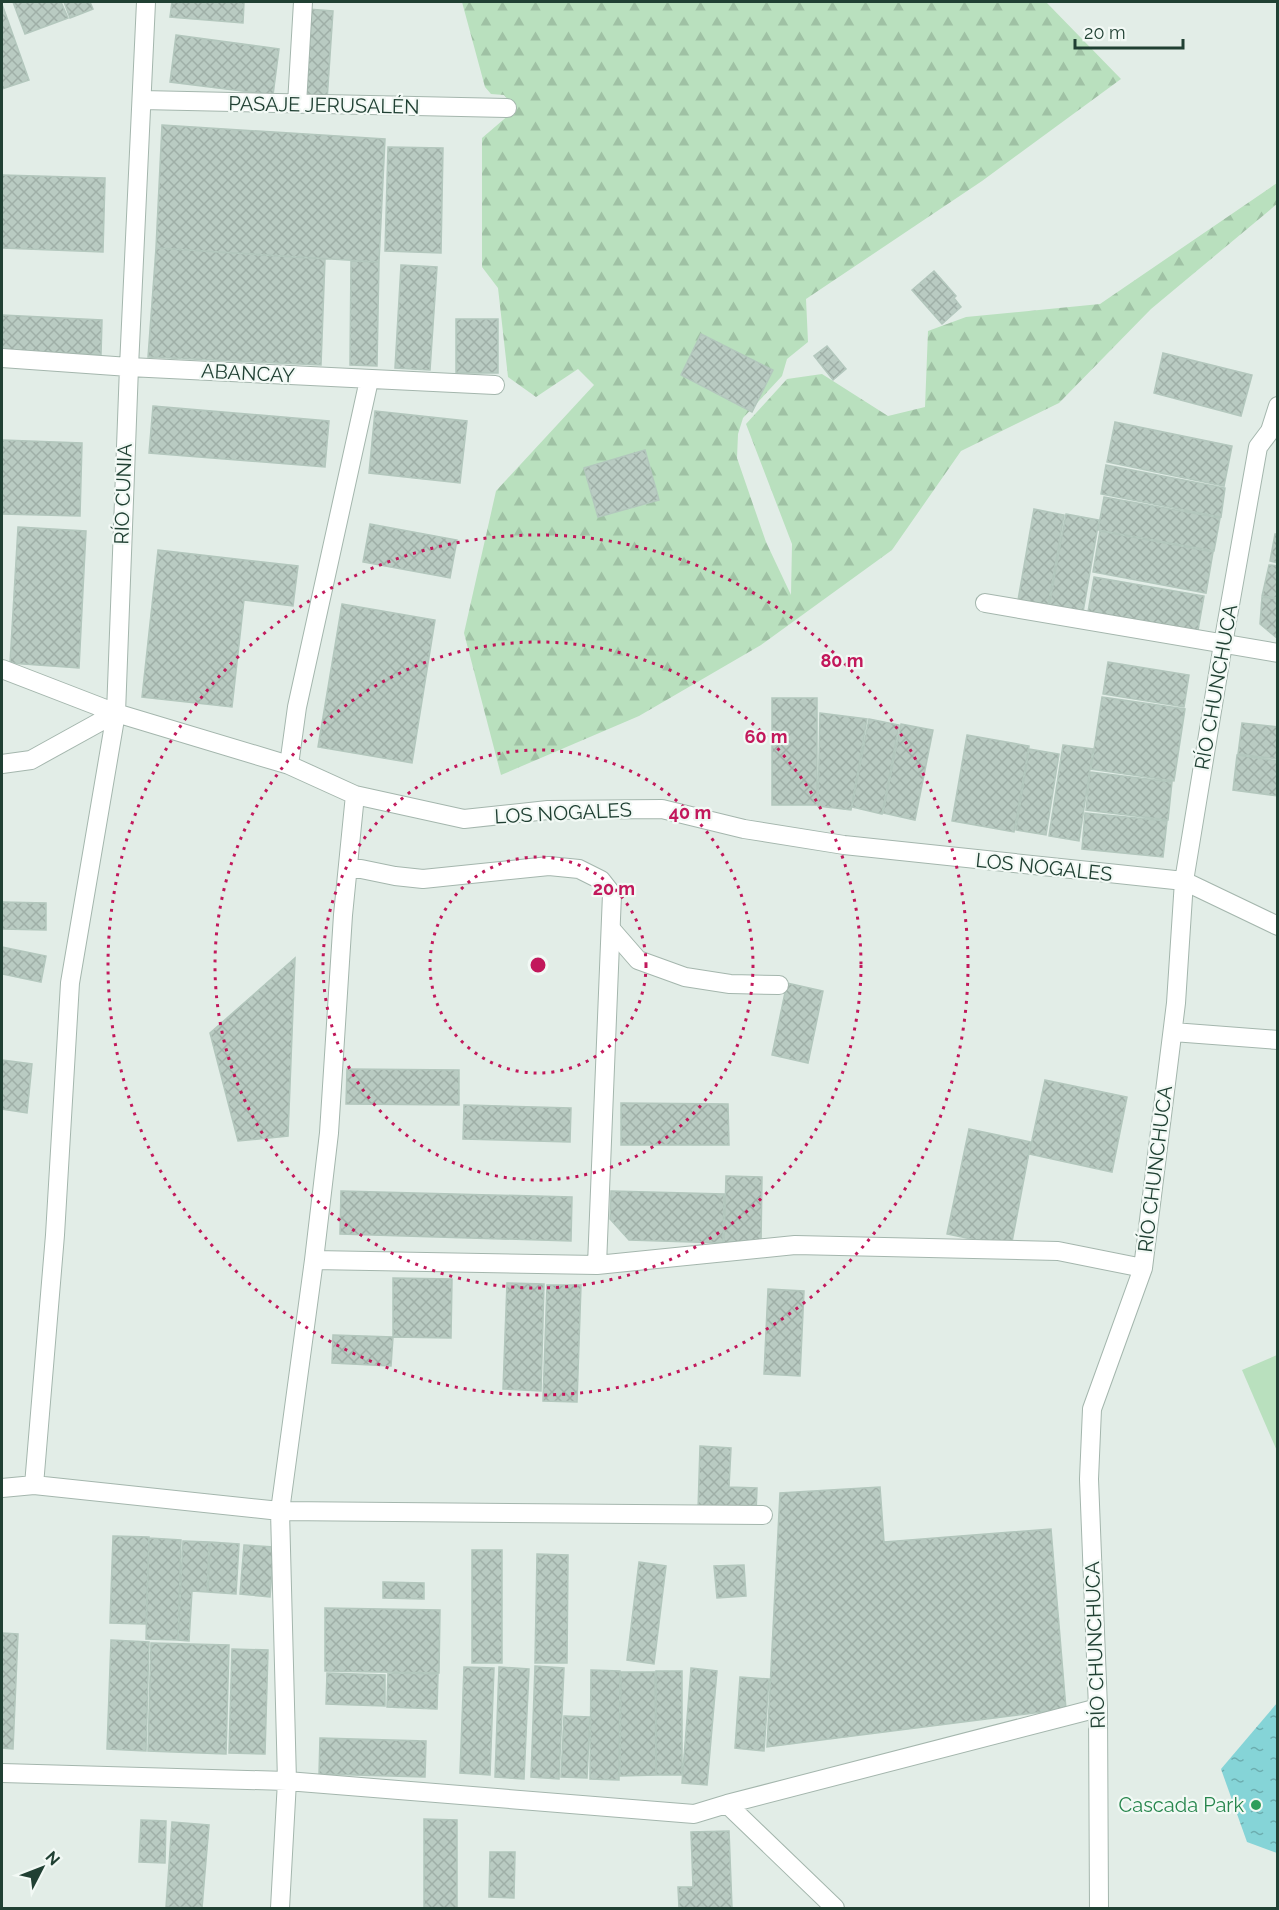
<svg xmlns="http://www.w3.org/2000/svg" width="1279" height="1910" font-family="Raleway,sans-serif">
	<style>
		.green { fill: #b9e0be }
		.forest { fill: url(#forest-firs) }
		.water { fill: url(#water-ripples) }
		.building { fill: url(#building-cross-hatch); stroke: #b3c7bd; stroke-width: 1.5 }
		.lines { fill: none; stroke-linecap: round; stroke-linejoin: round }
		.lane-casing { stroke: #a4b6ad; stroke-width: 20 }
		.street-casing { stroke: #a4b6ad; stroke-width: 20 }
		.lane { stroke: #fff; stroke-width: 18 }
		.street { stroke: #fff; stroke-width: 18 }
		.ring { fill: none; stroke: #c2185b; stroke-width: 3; stroke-dasharray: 3 6 }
		.leisure-dot { fill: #2e9e5b; stroke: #f2f9f5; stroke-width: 2 }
		.labels { text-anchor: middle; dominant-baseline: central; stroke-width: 4.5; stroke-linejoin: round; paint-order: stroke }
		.street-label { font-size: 20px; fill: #204033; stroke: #f2f9f5 }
		.leisure-label { font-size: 20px; fill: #27864d; stroke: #f2f9f5; text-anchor: end }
		.centre { fill: #c2185b; stroke: #f2f9f5; stroke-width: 3 }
		.ring-label { font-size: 18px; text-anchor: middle; font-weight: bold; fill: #c2185b; stroke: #f2f9f5; stroke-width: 4.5; stroke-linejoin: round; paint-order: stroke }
	</style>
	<defs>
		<pattern id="forest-firs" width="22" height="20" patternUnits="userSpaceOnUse" patternTransform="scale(1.5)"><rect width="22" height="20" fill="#b9e0be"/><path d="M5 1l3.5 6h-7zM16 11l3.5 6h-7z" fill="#9fc1a4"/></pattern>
		<pattern id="water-ripples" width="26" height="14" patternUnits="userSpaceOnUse" patternTransform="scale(1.5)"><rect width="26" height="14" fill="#85d4d7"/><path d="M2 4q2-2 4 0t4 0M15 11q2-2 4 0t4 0" fill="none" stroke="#6cadaf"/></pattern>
		<pattern id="building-cross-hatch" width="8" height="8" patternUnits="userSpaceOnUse" patternTransform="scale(1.5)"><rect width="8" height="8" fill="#b9cbc2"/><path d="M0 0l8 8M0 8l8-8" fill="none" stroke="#9fafa7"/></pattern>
	</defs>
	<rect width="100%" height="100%" fill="#e2ede7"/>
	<path class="green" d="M1277,1355v96l-35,-81z"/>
	<path class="forest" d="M462,2h584l75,77 -139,102 -176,118 2,43 -21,17 -5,17 -39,42 -5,16 -1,24 29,84 25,53 1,-51 -46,-120 41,-45 35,-5 66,42 37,-9 3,-76 38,-14 134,-13 177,-121v21l-126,105 -92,94 -98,48 -69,99 -131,95 -122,71 -138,59 -37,-142 32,-142 98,-106 -16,-16 -42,28 -28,-20 -10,-89 -16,-21v-129l34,-29 -12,-14 -13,-1 -6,-7z"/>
	<path class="water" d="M1277,1703v150l-30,-11 -26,-73z"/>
	<path class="building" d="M13,2h48l7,16 -43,16z
		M64,2h26l3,7 -23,9z
		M172,2h72l-1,21 -73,-6z
		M2,4l27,76 -27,9z
		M307,9l26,2 -6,90 -24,-2z
		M176,35l103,14 -6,46 -103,-13z
		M162,125l223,14 -6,123 -223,-14z
		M388,147l55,1 -2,105 -56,-2z
		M2,175l103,3 -2,74 -101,-4z
		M156,248l169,11 -4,106 -173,-8z
		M351,261l28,1 -2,104 -27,-1z
		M401,265l36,2 -7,103 -35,-2z
		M934,271l22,25 -2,2 7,9 -19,17 -30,-34z
		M2,315l100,5 -1,35 -99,-5z
		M456,319h42v54h-42z
		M701,334l72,36 -21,42 -71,-37z
		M827,346l19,23 -13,11 -19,-24z
		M1163,353l89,22 -11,41 -87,-23z
		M153,406l176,15 -4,46 -176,-14z
		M375,411l92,10 -7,62 -91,-10z
		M1115,422l117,24 -8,40 -117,-24z
		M2,440l80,3 -2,73 -78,-2z
		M645,450l14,50 -61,17 -14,-49z
		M1106,465l119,23 -4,29 -120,-23z
		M1104,497l116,21 -6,33 -116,-21z
		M1034,509l30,6 -17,97 -30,-6z
		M1066,514l33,6 -17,98 -34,-6z
		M370,524l87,16 -7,38 -87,-16z
		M18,527l68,4 -7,137 -69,-5z
		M1100,531l113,21 -7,41 -113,-21z
		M1275,534h3v29l-8,-2z
		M158,550l140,16 -5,40 -49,-6 -12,107 -90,-10z
		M1269,565l9,1v32l-16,-2z
		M1094,577l110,19 -7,40 -110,-18z
		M1262,597l16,2v40l-18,-15z
		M342,604l93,16 -23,143 -94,-16z
		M1108,662l81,13 -5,32 -81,-13z
		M1102,697l83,12 -11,72 -83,-12z
		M772,698h45v107h-45z
		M820,713l47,6 -16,91 -33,-4z
		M869,719l30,6 -17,89 -30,-7z
		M1242,723l36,4v32l-40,-5z
		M901,724l32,6 -18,90 -32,-7z
		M967,735l62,11 -15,86 -62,-11z
		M1063,745l30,4 -14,92 -30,-5z
		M1029,749l30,5 -13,81 -30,-5z
		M1237,755l41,6v35l-45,-6z
		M1090,772l82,10 -4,38 -82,-10z
		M1085,813l82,8 -4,36 -81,-8z
		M2,902l44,1v27l-44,-1z
		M2,947l44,9 -5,26 -39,-8z
		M295,958l-7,178 -50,5 -28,-108z
		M787,983l36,8 -15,72 -36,-8z
		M2,1060l30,4 -5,49 -25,-4z
		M347,1069l112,1v35l-113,-1z
		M1045,1080l82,17 -15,75 -83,-18z
		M621,1103l107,1 1,41h-108z
		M464,1105l107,3 -1,34 -107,-3z
		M969,1129l62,13 -20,105 -64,-13z
		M726,1176l36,1 -1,67 -37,-1z
		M341,1191l231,6 -1,44 -231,-7z
		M611,1191l113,3 -1,49 -94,-3 -19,-21z
		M393,1278l59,1 -1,59 -58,-1z
		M507,1283l37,1 -3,107 -38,-2z
		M547,1285h34l-4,117 -34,-1z
		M768,1289l36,2 -4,85 -36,-2z
		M333,1335l60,2 -2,29 -59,-3z
		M700,1446l31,2 -2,39 28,1 -1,25 -58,-3z
		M880,1487l4,55 167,-13 15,180 -299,38 13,-254z
		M113,1536l36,1 -3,87 -36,-1z
		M149,1538l32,2 -3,100 -32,-1z
		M183,1541l26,1 -2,50 -15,-1 -3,50 -11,-1z
		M210,1542l29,2 -3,50 -28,-2z
		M244,1545l30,2 -4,50 -30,-3z
		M472,1550h30v113h-30z
		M537,1554l31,1 -1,108h-32z
		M639,1562l27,4 -12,98 -27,-4z
		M744,1565l2,31 -29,2 -3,-32z
		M383,1582l41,1v16l-41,-1z
		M325,1608l115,2 -1,63 -114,-2z
		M2,1633l16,1 -5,115 -11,-1z
		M111,1640l38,2 -3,109 -39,-2z
		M151,1643l78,2 -3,109 -78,-3z
		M232,1649l36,1 -3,104 -36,-1z
		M535,1666l29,2 -5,111 -28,-2z
		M464,1667l30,1 -4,107 -30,-2z
		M499,1667l30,2 -5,110 -29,-2z
		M691,1668l26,3 -10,114 -25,-2z
		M591,1670l29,1 -1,109 -29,-1z
		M656,1671h26v104h-26z
		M621,1672h34l1,103 -36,1z
		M327,1673l58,2v31l-59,-2z
		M388,1673l50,1 -1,35 -50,-2z
		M740,1677l29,2 -5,72 -29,-3z
		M564,1716l26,1 -3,61 -26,-1z
		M320,1738l106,3 -1,36 -106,-3z
		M424,1819l33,1v88h-33z
		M141,1820l25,1 -1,42 -26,-1z
		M172,1822l37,3 -7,83 -36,-1z
		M729,1831l3,77h-53l-1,-21h15l-2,-55z
		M490,1852h25l-1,46 -25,-1z"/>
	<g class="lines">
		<defs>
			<path id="lane" d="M611,929l27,31 47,17 45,7 49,1"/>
			<path id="street" d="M142,100l365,8
				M297,104l6,-102
				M2,358l127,9 366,18
				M985,603l293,50
				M2,669l114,44
				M2,764l29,-4 85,-47 173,52 66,30 109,24 84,-9 114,-1 82,20 100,16 340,36 94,45
				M289,765l8,-58 72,-327
				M348,869h13l34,7 28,3 126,-13 30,3 22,11 11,14 -15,371
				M1173,1032l105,8
				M314,1260l283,5 198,-20 263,6 85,17
				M34,1485l21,-250 15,-252 46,-270 13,-346 17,-365
				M2,1488l32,-3 246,26 483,4
				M2,1773l285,8 407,33 33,-10 371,-96
				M727,1804l108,104
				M280,1908l7,-127 -7,-270 34,-251 15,-127 14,-218 12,-120
				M1099,1908l-1,-200 -9,-229 3,-70 51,-141 33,-265 8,-122 39,-237 35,-197 12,-16 8,-25"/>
		</defs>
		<use href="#lane" class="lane-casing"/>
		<use href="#street" class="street-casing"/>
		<use href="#lane" class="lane"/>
		<use href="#street" class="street"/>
	</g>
	<g class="ring">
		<circle cx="538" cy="965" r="108"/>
		<circle cx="538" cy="965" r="215"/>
		<circle cx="538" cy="965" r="323"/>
		<circle cx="538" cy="965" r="430"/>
	</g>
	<circle class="leisure-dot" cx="1256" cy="1805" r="6"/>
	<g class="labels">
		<g class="street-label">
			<text transform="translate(324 105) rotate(1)">PASAJE JERUSALÉN</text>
			<text transform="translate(248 373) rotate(3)">ABANCAY</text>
			<text transform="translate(123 494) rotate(-88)">RÍO CUNIA</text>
			<text transform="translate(1216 687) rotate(-80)">RÍO CHUNCHUCA</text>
			<text transform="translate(563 813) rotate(-3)">LOS NOGALES</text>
			<text transform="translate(1044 867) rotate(6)">LOS NOGALES</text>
			<text transform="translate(1155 1169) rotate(-83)">RÍO CHUNCHUCA</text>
			<text transform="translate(1095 1645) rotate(-92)">RÍO CHUNCHUCA</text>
		</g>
		<g class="leisure-label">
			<text x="1244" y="1805">Cascada Park</text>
		</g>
	</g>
	<circle cx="538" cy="965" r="9" class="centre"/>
	<g class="ring-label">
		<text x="842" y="667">80 m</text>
		<text x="766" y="743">60 m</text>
		<text x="690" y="819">40 m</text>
		<text x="614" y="895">20 m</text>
	</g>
	<rect width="1279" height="1910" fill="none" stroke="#204033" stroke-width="6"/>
	<g transform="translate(42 1868) rotate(48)" stroke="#f2f9f5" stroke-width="4.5" paint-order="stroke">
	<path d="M0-4.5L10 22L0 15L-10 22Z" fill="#204033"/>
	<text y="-9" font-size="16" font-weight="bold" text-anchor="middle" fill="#204033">N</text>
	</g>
	<path d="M1075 39v9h108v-9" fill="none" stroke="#204033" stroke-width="3"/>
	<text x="1084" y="39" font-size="18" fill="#204033" stroke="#f2f9f5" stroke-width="4.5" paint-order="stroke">20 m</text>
</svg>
